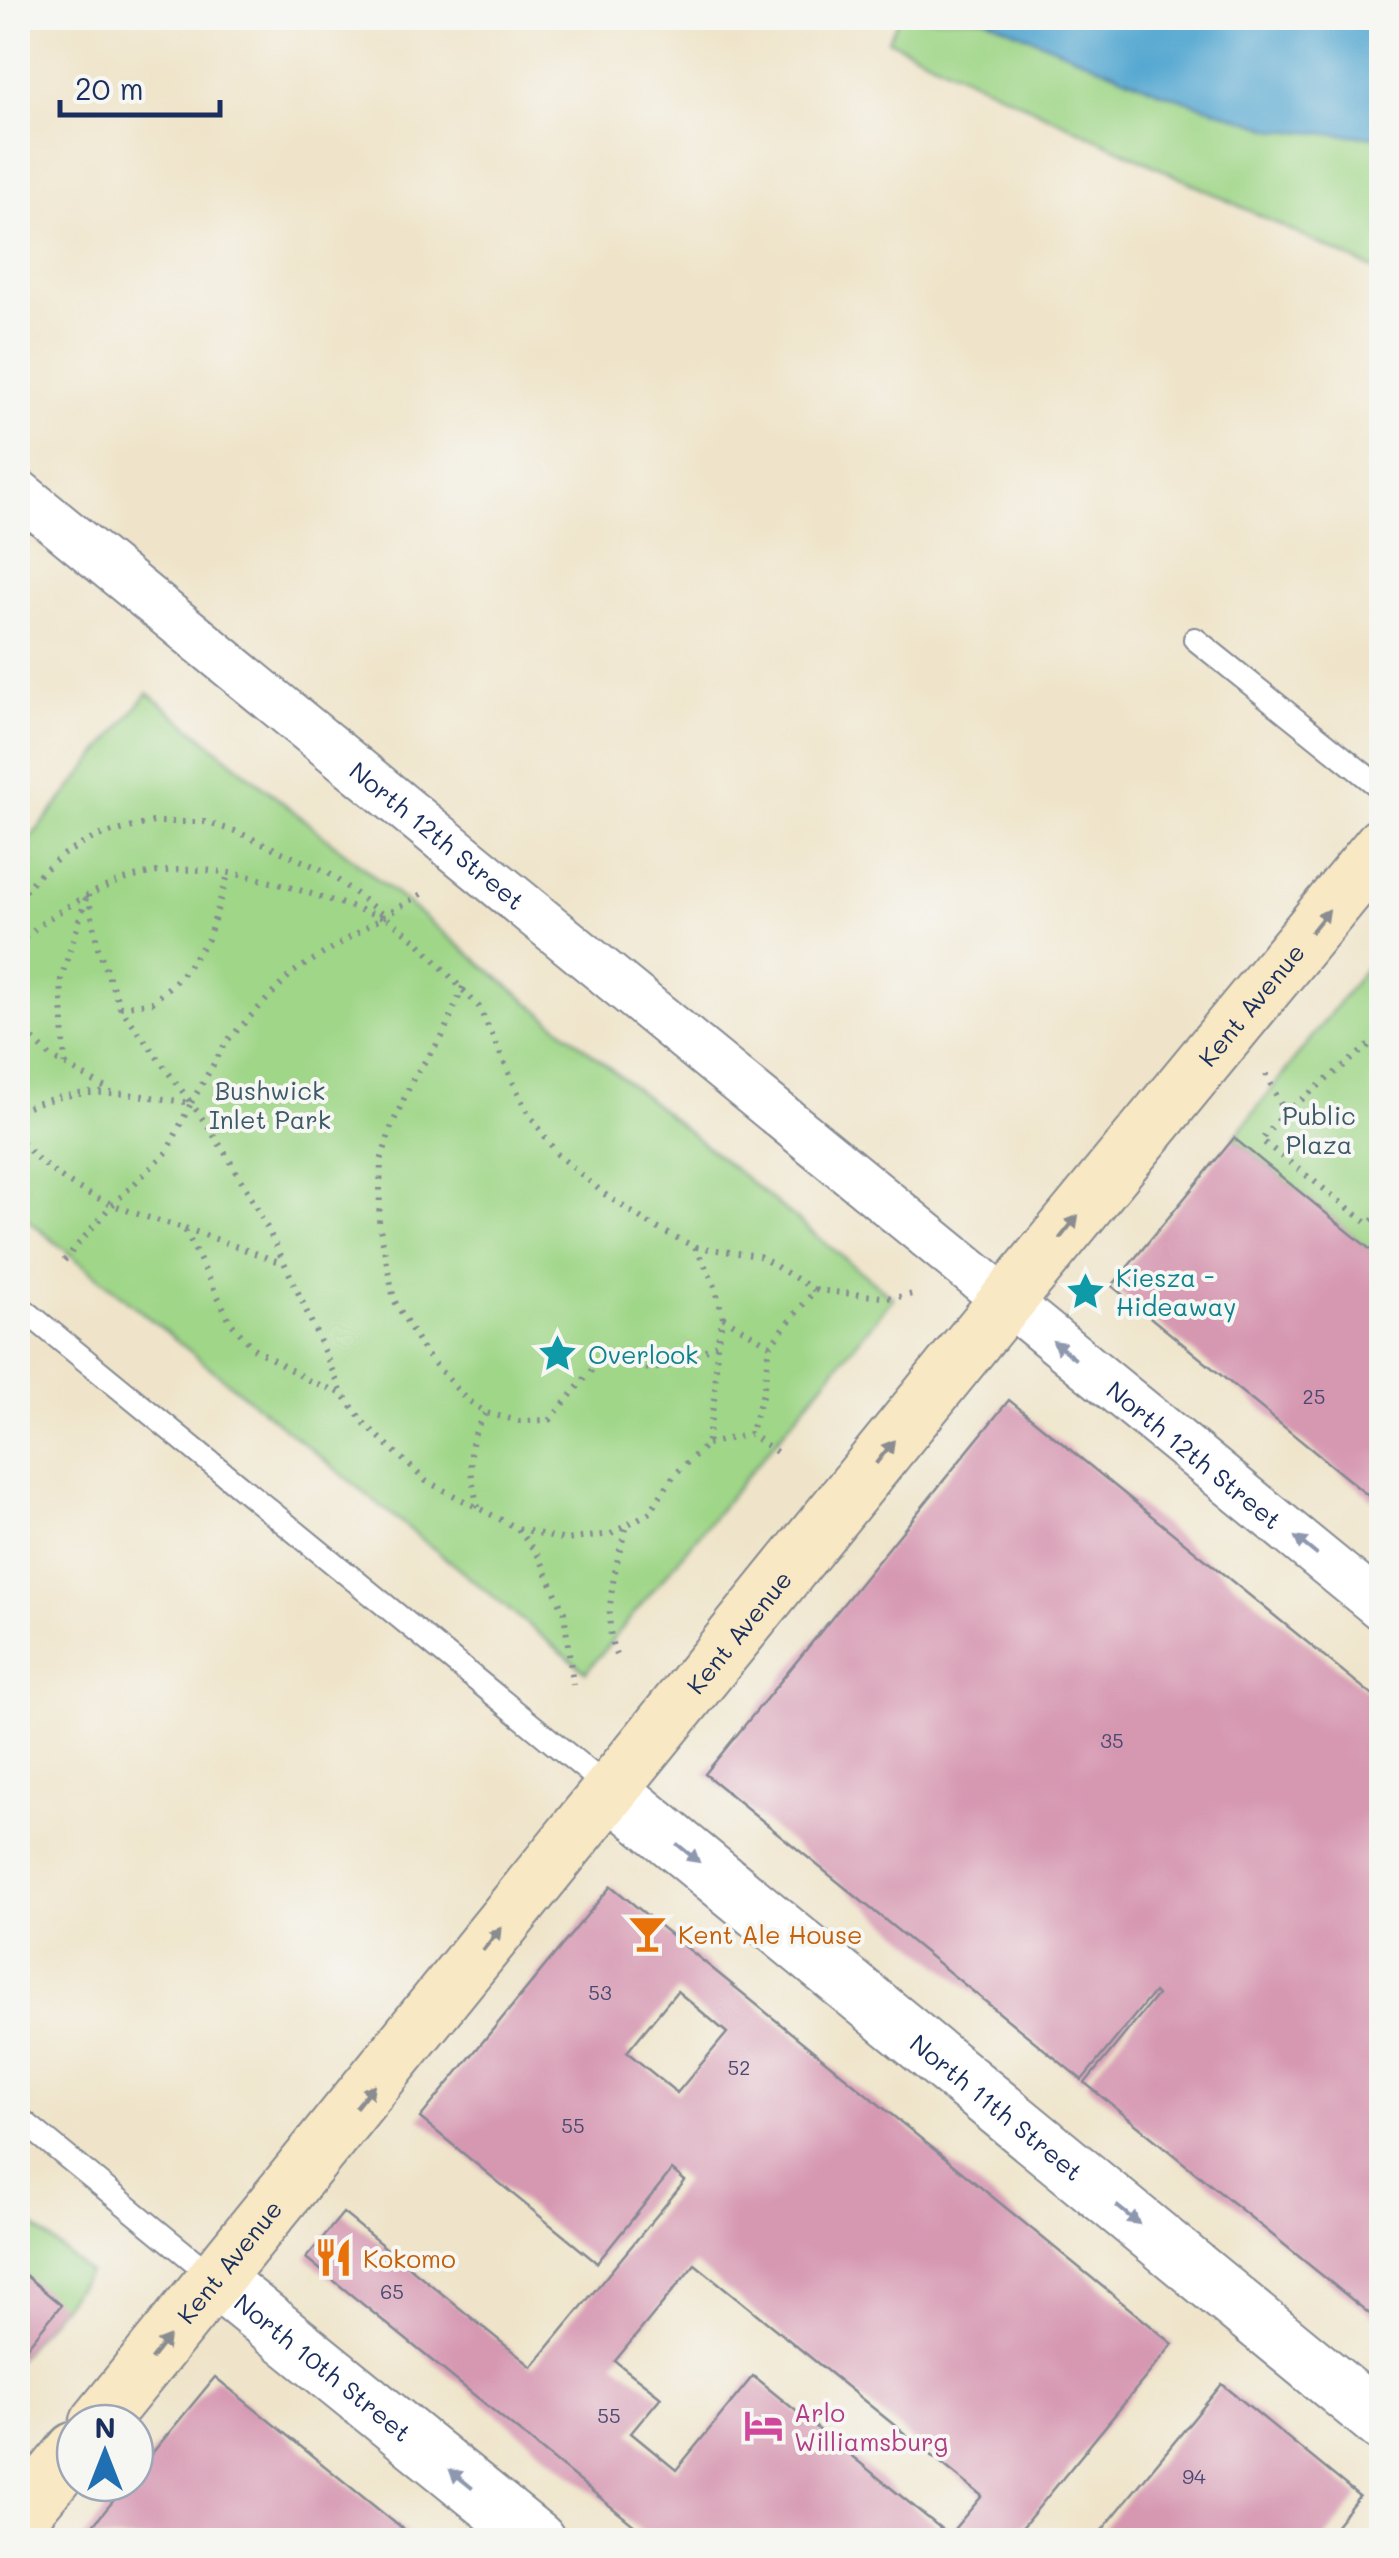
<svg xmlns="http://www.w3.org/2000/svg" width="1399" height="2558" font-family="Mali,sans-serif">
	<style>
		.green { fill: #9fd687; stroke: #5d8272; stroke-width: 2.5 }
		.water { fill: #56a8d1; stroke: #386c98; stroke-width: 2.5 }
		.building { fill: #d697b1; fill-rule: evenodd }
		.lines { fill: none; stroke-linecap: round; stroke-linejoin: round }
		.service-casing { stroke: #858a94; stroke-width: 26 }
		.minor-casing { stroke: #858a94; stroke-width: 49 }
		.tertiary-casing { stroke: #858a94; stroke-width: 59 }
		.secondary-casing { stroke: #858a94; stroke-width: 59 }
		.path { stroke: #858a94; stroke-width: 6; stroke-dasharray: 2.5 8; stroke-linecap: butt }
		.service { stroke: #fff; stroke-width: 22 }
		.minor { stroke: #fff; stroke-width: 45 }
		.tertiary { stroke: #fff; stroke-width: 55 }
		.secondary { stroke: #f8e8c3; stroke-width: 55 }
		.oneway { fill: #8a8c90 }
		.oneway2 { fill: #8d97ae }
		.labels { text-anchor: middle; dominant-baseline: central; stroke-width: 8; stroke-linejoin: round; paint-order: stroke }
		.number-label { font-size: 20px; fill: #4a4973 }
		.street-label { font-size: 25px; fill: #1b2f5e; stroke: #f6f6f2 }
		.park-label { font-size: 25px; fill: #3c5968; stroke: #f6f6f2 }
		.culture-label { font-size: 25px; fill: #0d838f; stroke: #f6f6f2; text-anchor: start }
		.food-label { font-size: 25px; fill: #c56008; stroke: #f6f6f2; text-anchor: start }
		.hotel-label { font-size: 25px; fill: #b23c85; stroke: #f6f6f2; text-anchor: start }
	</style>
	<rect width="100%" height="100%" fill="#f6f6f2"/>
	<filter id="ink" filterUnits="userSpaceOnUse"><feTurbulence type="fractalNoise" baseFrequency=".01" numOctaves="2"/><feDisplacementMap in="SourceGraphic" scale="20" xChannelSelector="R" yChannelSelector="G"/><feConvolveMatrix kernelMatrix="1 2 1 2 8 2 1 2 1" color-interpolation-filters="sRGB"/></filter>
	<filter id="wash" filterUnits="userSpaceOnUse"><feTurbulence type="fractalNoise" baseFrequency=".0048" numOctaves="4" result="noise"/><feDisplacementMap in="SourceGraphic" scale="40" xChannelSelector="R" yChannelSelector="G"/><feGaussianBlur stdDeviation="2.25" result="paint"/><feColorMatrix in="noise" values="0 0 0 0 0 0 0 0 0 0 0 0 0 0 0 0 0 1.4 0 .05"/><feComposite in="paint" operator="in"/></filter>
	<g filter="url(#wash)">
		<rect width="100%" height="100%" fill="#efe4c9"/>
		<path class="green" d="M899,18h86l173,73 118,39 105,7v136l-493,-233z
			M148,693l745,605 -307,374 -568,-460v-358z
			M1381,948v311l-147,-121z
			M18,2213l71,60 -71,85z"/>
		<path class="water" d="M985,18h396v119l-105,-7 -118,-39z"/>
		<g id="blocks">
			<path class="building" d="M1234,1138l148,121v248l-270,-221z
				M1009,1400l373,303v621l-297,-241 72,-88 -3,-3 -72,88 -377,-306z
				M611,1886l562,458 -152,185 15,11h-384l-346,-282 37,-45 189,154 153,-186 -13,-11 -75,93 -177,-145zM677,1991l50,42 -50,60 -50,-41zM695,2264l287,232 -33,39 -196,-159 -77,94 -45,-37 30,-36 -46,-36z
				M18,2269l43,36 -43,53z
				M215,2377l201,163h-335l47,-57h7v-9z
				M1222,2384l137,112 -35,44h-230z"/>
		</g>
	</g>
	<g filter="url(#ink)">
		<use href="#blocks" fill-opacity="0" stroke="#858a94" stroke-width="2.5"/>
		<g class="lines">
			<defs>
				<path id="service" d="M1195,639l187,150
					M18,1305l593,485
					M18,2117l198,162"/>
				<g id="minor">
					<path id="s1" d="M18,492l1364,1116"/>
				</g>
				<g id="tertiary">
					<path id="s2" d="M612,1791l770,632"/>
					<path id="s3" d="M216,2280l321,260"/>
				</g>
				<g id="secondary">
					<path id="s4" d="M98,2423l875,-1081 409,-497"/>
					<path d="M18,2519l57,-69"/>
				</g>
			</defs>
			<use href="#service" class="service-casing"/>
			<use href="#minor" class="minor-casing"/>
			<use href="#tertiary" class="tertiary-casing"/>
			<use href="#secondary" class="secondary-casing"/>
			<path class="path" d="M88,895l10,53 22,59 71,96
				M18,899l18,-22 28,-23 33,-18 56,-14h51l31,9 92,41 89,68 63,67 46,101 33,47 49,41 46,30 42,21 19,36 9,34 -6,26 -2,51 -8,50 -33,31 -24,37 -39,22 -45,6 -49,-12 -91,-47 -63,-59 -20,-28 -35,-14 -55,-32 -22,-25 -47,-95c-59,-16 -130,-40 -166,-92
				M383,917l42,-25
				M18,945c16,-18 34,-29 54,-41 112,-67 199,-21 311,13l-91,56 -65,68 -36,62c65,87 108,190 151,290
				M463,987l-21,50 -28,40 -22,48 -11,36 -2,62 15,77 31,53 40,45 21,15 34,8 30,-1 51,-61c17,-1 17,3 31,7 31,9 58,-7 84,-22
				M120,1007l33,-5 27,-25 28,-38 21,-67
				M18,1025l33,32 60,34
				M65,1065l-4,-86 26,-84
				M1266,1074l19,39 -24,27 108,84 13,-13
				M18,1111c65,-28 105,-18 173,-8l-24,49 -58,56 -46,54
				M1285,1113l97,-78
				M185,1228l97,35
				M696,1247l63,9 56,34 -45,55
				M815,1290l78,8 20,-4
				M723,1317l47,28 -7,48 -13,41
				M707,1444l43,-10 31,21
				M478,1507c-8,-34 -14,-65 8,-94
				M518,1529l22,29 24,54 9,73
				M616,1655c-15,-33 0,-95 11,-129
				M18,2278l6,5 -6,8"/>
			<use href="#service" class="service"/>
			<use href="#minor" class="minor"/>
			<use href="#tertiary" class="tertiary"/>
			<use href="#secondary" class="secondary"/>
		</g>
		<defs><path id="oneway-solid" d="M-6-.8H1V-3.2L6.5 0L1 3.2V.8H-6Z" transform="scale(2.5)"/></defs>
		<g class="oneway">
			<use href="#oneway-solid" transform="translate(1320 921) rotate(-51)"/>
			<use href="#oneway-solid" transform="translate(1069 1227) rotate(-51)"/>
			<use href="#oneway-solid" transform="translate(885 1452) rotate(-52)"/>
			<use href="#oneway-solid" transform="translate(492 1939) rotate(-51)"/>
			<use href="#oneway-solid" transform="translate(365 2096) rotate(-51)"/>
			<use href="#oneway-solid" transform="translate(160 2348) rotate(-51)"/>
		</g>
		<g class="oneway2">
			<use href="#oneway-solid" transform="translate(1064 1350) rotate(-141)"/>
			<use href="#oneway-solid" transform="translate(1306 1546) rotate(-141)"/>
			<use href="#oneway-solid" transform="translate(688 1853) rotate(39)"/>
			<use href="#oneway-solid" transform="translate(1128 2215) rotate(39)"/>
			<use href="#oneway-solid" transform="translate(461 2479) rotate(-141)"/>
		</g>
	</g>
	<defs>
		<symbol id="sight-bare" viewBox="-9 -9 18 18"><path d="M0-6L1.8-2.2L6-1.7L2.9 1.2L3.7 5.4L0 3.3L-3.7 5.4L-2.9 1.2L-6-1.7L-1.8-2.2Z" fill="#0f9aa8" stroke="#f6f6f2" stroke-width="2.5" paint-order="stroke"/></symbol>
		<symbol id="bar-bare" viewBox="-9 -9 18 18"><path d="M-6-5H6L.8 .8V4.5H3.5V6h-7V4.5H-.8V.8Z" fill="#e8710a" stroke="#f6f6f2" stroke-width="2.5" paint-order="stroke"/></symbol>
		<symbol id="restaurant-bare" viewBox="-9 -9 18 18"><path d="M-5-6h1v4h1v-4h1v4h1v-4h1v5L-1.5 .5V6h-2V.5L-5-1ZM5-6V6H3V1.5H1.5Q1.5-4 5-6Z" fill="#e8710a" stroke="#f6f6f2" stroke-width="2.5" paint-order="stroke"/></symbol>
		<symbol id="hotel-bare" viewBox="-9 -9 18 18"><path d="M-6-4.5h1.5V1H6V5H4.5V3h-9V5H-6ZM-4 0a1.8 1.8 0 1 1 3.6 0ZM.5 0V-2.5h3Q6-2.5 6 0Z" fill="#d1479c" stroke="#f6f6f2" stroke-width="2.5" paint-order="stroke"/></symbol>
	</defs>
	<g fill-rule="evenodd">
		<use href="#sight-bare" x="1058" y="1264" width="55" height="55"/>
		<use href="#sight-bare" x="530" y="1326" width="55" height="55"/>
		<use href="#bar-bare" x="620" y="1906" width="55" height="55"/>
		<use href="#restaurant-bare" x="306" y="2230" width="55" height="55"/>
		<use href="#hotel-bare" x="736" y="2398" width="55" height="55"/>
	</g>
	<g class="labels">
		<g class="number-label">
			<text x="1314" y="1396">25</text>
			<text x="1112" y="1740">35</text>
			<text x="600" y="1992">53</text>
			<text x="739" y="2067">52</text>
			<text x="573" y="2125">55</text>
			<text x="392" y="2291">65</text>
			<text x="609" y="2415">55</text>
			<text x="1194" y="2476">94</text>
		</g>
		<g class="street-label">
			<text stroke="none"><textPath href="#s1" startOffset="542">North 12th Street</textPath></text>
			<text stroke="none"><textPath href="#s4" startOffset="1828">Kent Avenue</textPath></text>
			<text stroke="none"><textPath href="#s1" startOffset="1520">North 12th Street</textPath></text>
			<text stroke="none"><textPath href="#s4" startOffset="1018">Kent Avenue</textPath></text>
			<text stroke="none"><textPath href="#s2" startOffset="498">North 11th Street</textPath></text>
			<text stroke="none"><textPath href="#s4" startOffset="208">Kent Avenue</textPath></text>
			<text stroke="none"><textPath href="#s3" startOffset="138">North 10th Street</textPath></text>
		</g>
		<g class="park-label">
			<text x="270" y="1090">Bushwick<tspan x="270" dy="29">Inlet Park</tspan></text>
			<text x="1319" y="1115">Public<tspan x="1319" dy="29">Plaza</tspan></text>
		</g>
		<g class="culture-label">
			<text x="1116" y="1277">Kiesza -<tspan x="1116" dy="29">Hideaway</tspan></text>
			<text x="588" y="1354">Overlook</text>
		</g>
		<g class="food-label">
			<text x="678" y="1934">Kent Ale House</text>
			<text x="363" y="2258">Kokomo</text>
		</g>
		<g class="hotel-label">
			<text x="794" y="2412">Arlo<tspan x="794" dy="29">Williamsburg</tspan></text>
		</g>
	</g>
	<rect width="1399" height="2558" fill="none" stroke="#f6f6f2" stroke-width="60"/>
	<g transform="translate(105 2453)"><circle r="48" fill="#f6f6f2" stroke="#9ea6b7" stroke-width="2.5"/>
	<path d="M0-8L18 38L0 25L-18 38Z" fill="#1f6fb2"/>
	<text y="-15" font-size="28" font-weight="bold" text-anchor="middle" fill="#1b2f5e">N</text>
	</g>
	<path d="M60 100v15h160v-15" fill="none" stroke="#1b2f5e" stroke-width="5"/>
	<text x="75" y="100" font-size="30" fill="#1b2f5e" stroke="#f6f6f2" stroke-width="8" paint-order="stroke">20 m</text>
</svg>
